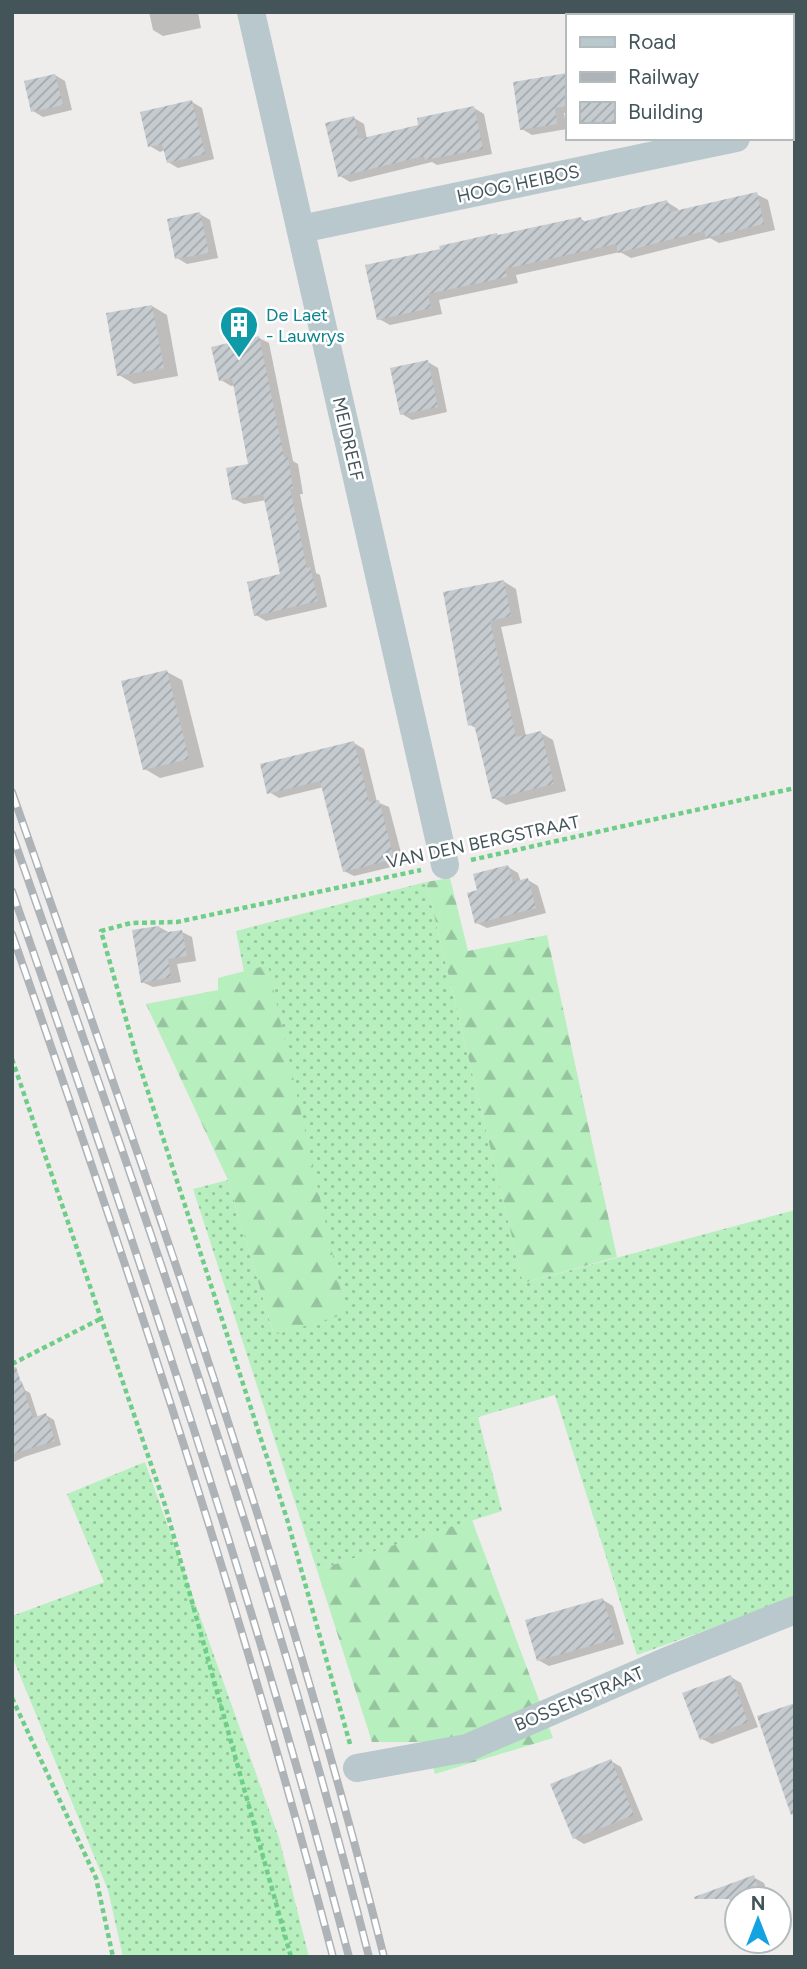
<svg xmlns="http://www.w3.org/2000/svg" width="807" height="1969" font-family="Figtree,sans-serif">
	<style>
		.grass { fill: url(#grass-dots) }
		.forest { fill: url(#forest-firs) }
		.shadow { fill: #0003 }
		.building { fill: url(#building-hatch) }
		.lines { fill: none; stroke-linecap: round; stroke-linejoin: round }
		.path { stroke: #6ece87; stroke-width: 4.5; stroke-dasharray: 5 3.5; stroke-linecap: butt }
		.minor { stroke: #b9c8cc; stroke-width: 28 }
		.rail-casing { stroke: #aeb3b7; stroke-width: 8 }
		.rail { stroke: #fff; stroke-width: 5; stroke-dasharray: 16; stroke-linecap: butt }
		.labels { text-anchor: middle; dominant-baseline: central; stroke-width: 5; stroke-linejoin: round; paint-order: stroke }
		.street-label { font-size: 18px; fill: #44555a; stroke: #fff }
		.culture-label { font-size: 18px; fill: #0d838f; stroke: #fff; text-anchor: start }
	</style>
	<defs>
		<pattern id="grass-dots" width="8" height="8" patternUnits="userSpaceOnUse" patternTransform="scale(1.75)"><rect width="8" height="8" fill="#b7efbf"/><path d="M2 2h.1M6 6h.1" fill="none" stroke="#96c49e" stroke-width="1.8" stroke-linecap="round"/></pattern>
		<pattern id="forest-firs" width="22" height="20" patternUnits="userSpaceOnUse" patternTransform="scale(1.75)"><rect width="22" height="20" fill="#b7efbf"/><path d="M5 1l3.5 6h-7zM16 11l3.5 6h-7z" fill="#96c49e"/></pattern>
		<pattern id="building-hatch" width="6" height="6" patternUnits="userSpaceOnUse" patternTransform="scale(1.75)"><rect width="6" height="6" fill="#c5cbcf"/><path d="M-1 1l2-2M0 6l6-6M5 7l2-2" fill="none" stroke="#a2a8ab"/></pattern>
	</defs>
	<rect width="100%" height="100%" fill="#efecec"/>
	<path class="grass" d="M426,882l97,401 272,-73v388l-158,57 -82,-260 -77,22 24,94 -185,59 -124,-381 35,-9 46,155 -6,-370 -24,7 -8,-41z
		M145,1462l134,376 30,119h-186l-15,-67 -96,-234v-40l92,-34 -37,-88z"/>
	<path class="forest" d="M450,878l18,73 79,-16 70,322 -94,26 -97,-401z
		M268,965l78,349 -72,21 -46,-155 -82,-176 72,-14v-12z
		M472,1520l81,218 -118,36 -9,-32h-54l-55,-172z"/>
	<path class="shadow" d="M149,12h49l3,16 -38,8 -10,-6z
		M795,52v34l-4,1v-34z
		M55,75l10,6 7,29 -29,7 -10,-6z
		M567,75v38h-3l3,16 -35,6 -10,-6 -7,-45z
		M192,102l10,6 12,51 -36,9 -10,-6 -3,-12 -5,2 -10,-6z
		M474,108l10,6 8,40 -55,11 -5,-3 -82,20 -10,-6 14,-58 10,6 3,15 53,-13z
		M756,194l12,6 7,30 -56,13 -9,-5 -79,20 -11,-6 -104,23 2,8 -79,17 3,14 -52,11 -11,-6 121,-83 81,-17 6,4 80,-21 11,7 1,3z
		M200,214l10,6 8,38 -31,6 -10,-6z
		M152,306l15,9 11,61 -44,8 -15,-9z
		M259,338l10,5 24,118 5,3 5,30h-3l16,79 4,2 7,32 -61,14 -10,-6 26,-39 -16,-76 -22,4 -10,-5 16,-34 -15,-80 -4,1 -10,-6z
		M428,362l10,6 9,44 -35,8 -10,-6z
		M503,581l13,8 6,34 -21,4 25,109 15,-3 12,7 13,51 -60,14 -12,-7 -18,-70 -6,-3 -25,-132z
		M167,672l15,8 22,87 -44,11 -15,-9z
		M354,743l10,6 13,53 12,5 15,57 -50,12 -10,-5 -20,-84 -45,11 -10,-6z
		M508,867l10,6 3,9 7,-2 10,6 8,27 -59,15 -10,-5 2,-32z
		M159,927l11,6 12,-1 10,5 4,24 -19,3 4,18 -28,5 -11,-5z
		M14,1377l8,5 3,8 5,3 8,25 8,-3 8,5 7,25 -37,12 -12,6v-85z
		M603,1600l10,6 11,38 -75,22 -11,-6z
		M731,1677l10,6 17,44 -46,17 -10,-5z
		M611,1761l10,6 22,53 -59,24 -10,-6z
		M753,1877l11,6 5,16h-32v20l-12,-32z"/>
	<path class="building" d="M567,73v33l-12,2 2,16 -37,6 -7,-48z
		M55,74l8,31 -32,7 -7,-31z
		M192,100l13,54 -38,9 -5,-19 -14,3 -8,-35z
		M474,106l9,43 -58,11 -1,-4 -86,21 -13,-54 29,-7 5,23 59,-14 -1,-7z
		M757,192l7,32 -58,14 -2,-7 -86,22 -2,-9 -111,25 2,8 -79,17 3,14 -54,12 -12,-55 75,-16 -1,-3 58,-13 1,2 83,-18 1,5 85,-22 3,12z
		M200,212l9,41 -34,6 -8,-40z
		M152,305l12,63 -47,8 -11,-63z
		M259,336l25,121h4l5,32h-3l17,79 3,-1 8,34 -64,15 -7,-34 33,-8 -17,-80 -31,6 -6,-32 22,-4 -16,-86 -13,3 -8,-34z
		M428,360l10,47 -38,8 -10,-47z
		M504,580l7,36 -21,5 26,116 25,-6 13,53 -62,15 -18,-75 -6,2 -25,-134z
		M167,670l22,89 -46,11 -22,-89z
		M354,741l15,61 10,-2 15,59 -51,13 -23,-91 -53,13 -7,-30z
		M508,865l5,17 15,-4 8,30 -61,16 -8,-31 10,-3 -4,-16z
		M159,926l2,7 21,-3 5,26 -19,3 3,18 -30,6 -9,-53z
		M16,1367l17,51 13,-5 9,28 -43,13v-86z
		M603,1598l12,41 -78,22 -12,-41z
		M731,1675l17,47 -48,18 -18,-47z
		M795,1703v111l-4,1 -34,-99z
		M611,1759l23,56 -61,24 -23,-55z
		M754,1875l8,24h-67l-1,-2z"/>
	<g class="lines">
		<path class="path" d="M471,860l324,-72
			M12,1059l153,446 126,452
			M12,1364l90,-46
			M12,1698l84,180 17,79
			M350,1744l-63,-225 -150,-461 -36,-127 30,-8 46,-1 244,-52"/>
		<path class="minor" d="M251,12l194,853
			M791,127l4,-1
			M301,229l435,-91
			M357,1768l110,-20 200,-87 128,-51"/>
		<defs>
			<path id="rail" d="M12,792c134,385 273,769 372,1165
				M12,834c130,371 261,742 357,1123
				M12,891c123,352 242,705 337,1066
				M12,934c118,338 231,677 321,1023"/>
		</defs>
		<use href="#rail" class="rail-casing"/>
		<use href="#rail" class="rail"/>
	</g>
	<defs>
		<symbol id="building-pin" viewBox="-11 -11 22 30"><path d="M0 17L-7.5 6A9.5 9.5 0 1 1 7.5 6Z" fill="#0f9aa8" stroke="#fff"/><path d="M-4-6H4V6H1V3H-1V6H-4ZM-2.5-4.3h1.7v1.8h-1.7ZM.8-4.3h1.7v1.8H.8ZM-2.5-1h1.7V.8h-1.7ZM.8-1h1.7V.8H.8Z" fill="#fff"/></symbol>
	</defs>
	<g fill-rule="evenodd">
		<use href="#building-pin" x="217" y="303" width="44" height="60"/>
	</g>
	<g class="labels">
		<g class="street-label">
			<text transform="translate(518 184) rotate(-12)">HOOG HEIBOS</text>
			<text transform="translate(348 439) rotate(77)">MEIDREEF</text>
			<text transform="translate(483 842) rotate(-12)">VAN DEN BERGSTRAAT</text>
			<text transform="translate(579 1699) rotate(-23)">BOSSENSTRAAT</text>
		</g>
		<g class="culture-label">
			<text x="266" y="315">De Laet<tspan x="266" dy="21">- Lauwrys</tspan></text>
		</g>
	</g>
	<rect width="807" height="1969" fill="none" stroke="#44555a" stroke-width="28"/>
	<rect x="566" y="14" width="228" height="126" fill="#ffffff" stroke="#b4bbbd" stroke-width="2"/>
	<rect x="580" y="37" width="35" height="10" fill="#b9c8cc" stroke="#b4bbbd" stroke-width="2"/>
	<text x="628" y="49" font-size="21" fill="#44555a">Road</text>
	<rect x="580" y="72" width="35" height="10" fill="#aeb3b7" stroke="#b4bbbd" stroke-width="2"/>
	<text x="628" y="84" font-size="21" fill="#44555a">Railway</text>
	<rect x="580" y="102" width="35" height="21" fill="url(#building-hatch)" stroke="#b4bbbd" stroke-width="2"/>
	<text x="628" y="119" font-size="21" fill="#44555a">Building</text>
	<g transform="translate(758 1920)"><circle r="33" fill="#ffffff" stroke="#b4bbbd" stroke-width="2"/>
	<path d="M0-5L12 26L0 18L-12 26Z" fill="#13a2e2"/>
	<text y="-10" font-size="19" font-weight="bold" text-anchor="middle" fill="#44555a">N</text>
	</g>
</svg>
